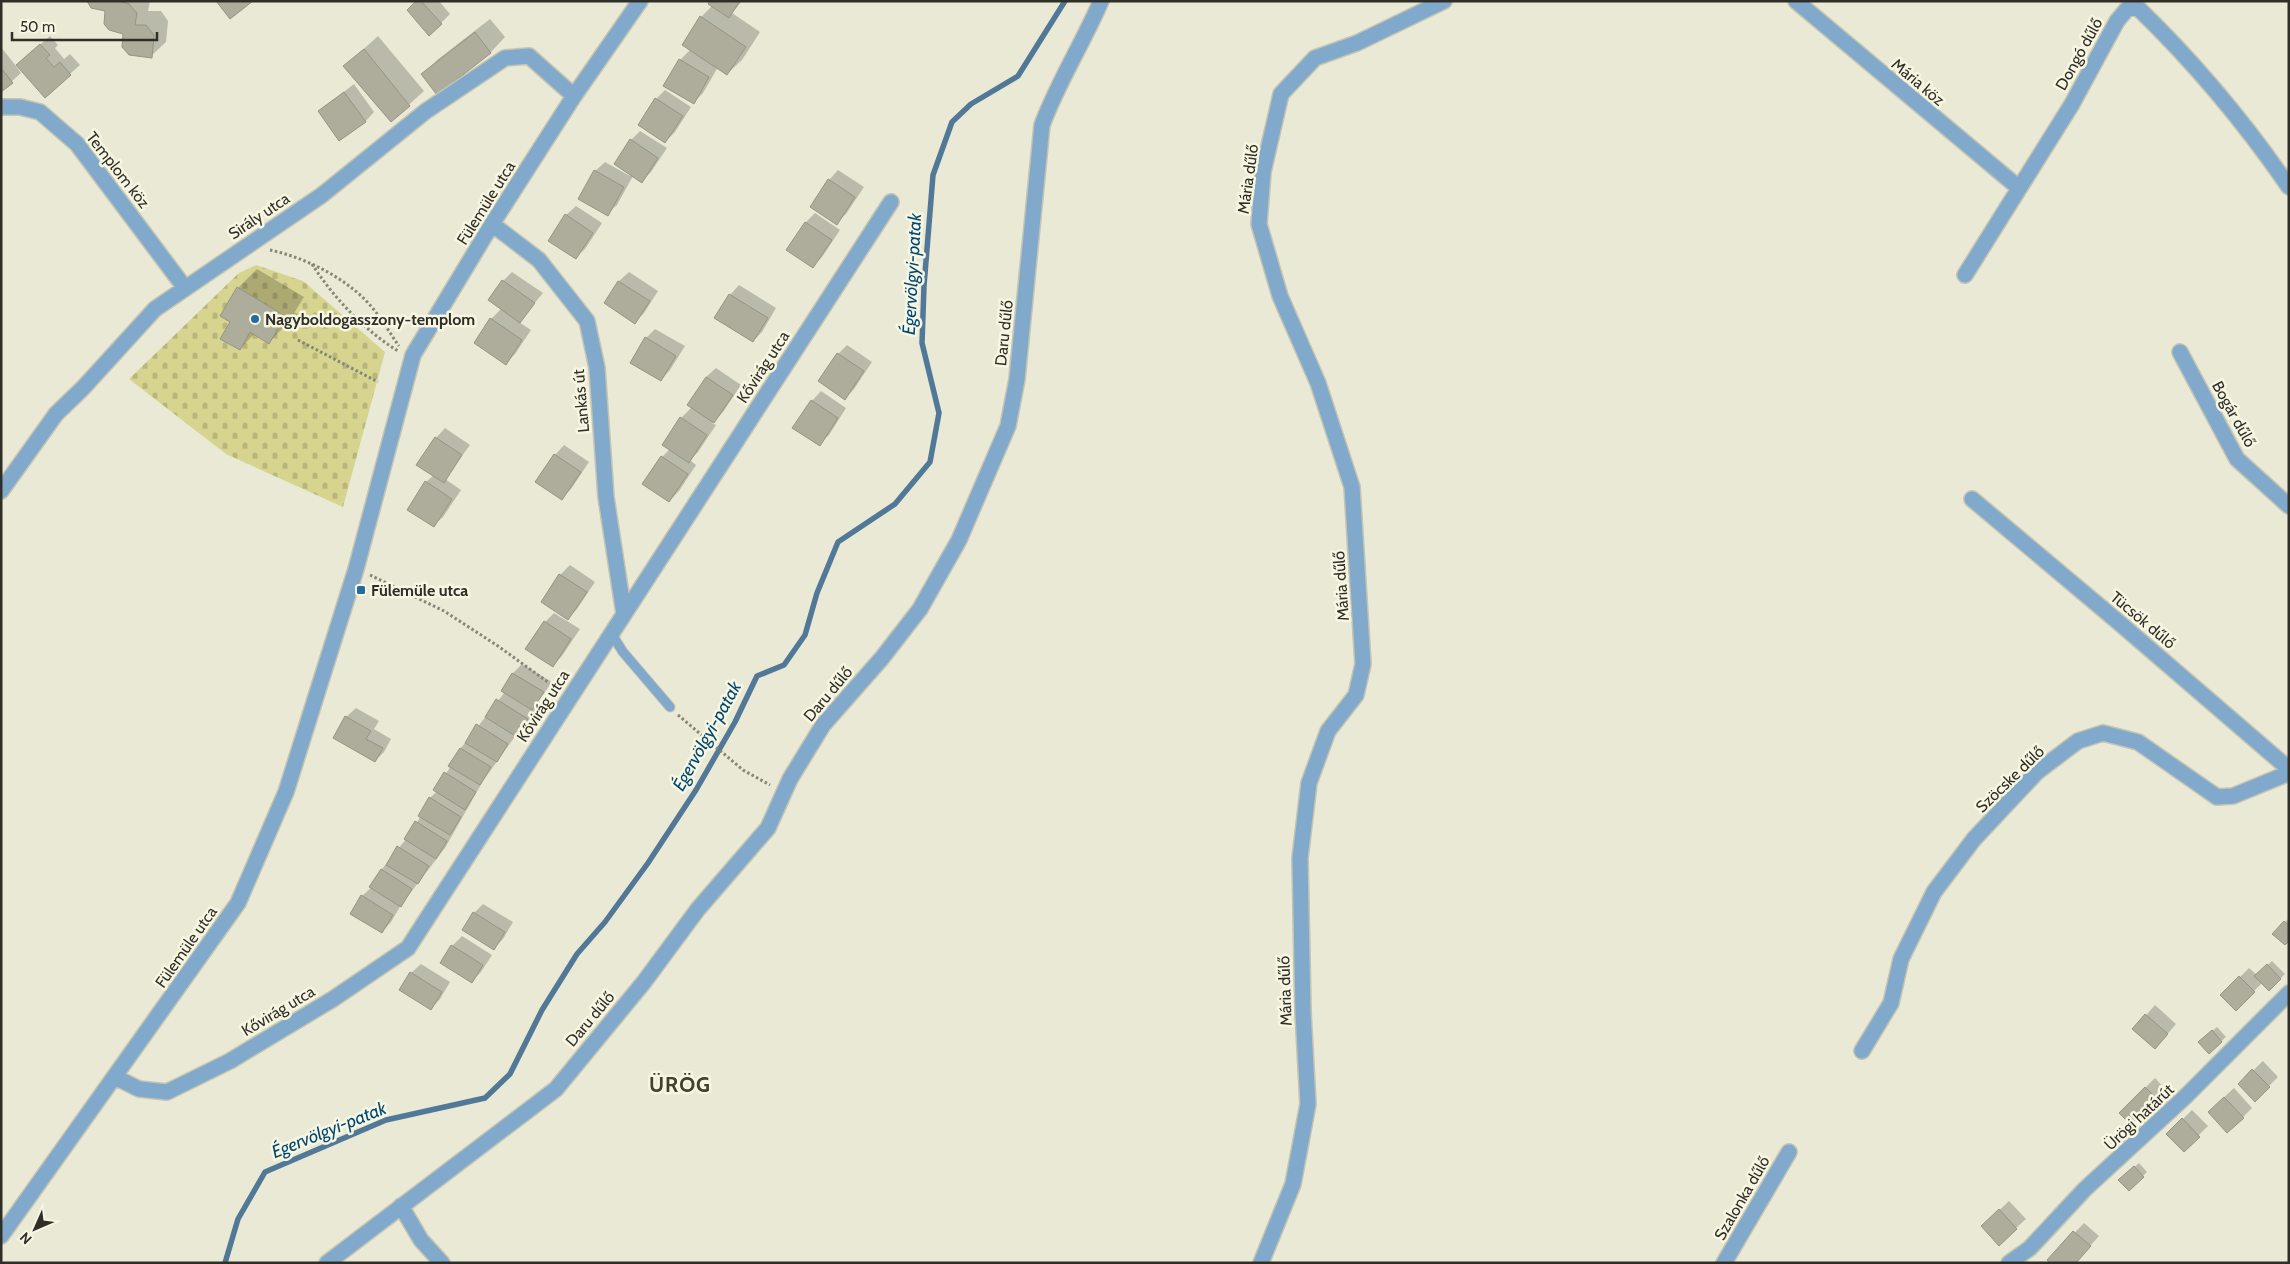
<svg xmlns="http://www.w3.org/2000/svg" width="2290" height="1264" font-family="Cabin,sans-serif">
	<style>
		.cemetery { fill: url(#cemetery-stones) }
		.shadow { fill: #0003 }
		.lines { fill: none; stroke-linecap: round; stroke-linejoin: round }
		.stream { stroke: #517997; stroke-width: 5.5 }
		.building { fill: #aead9b; stroke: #959583 }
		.lane-casing { stroke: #c4c4b2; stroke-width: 11 }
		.street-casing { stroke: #c4c4b2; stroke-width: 18 }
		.path { stroke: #858578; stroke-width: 3; stroke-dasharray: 2.5 2.5; stroke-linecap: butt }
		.lane { stroke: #80a9cc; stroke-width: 9 }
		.street { stroke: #80a9cc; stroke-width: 15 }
		.poi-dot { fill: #236ca0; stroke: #f7f6e2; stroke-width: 2 }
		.labels { text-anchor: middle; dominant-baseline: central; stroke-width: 5; stroke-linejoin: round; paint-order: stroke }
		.street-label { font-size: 16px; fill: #2f2f28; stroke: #f7f6e2 }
		.poi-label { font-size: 16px; font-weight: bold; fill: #2f2f28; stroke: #f7f6e2; text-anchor: start }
		.water-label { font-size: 18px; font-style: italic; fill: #004873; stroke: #f7f6e2 }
		.district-label { font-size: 21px; font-weight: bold; letter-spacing: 1px; fill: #414031; stroke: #f7f6e2 }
	</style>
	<defs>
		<pattern id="cemetery-stones" width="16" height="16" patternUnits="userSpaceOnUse" patternTransform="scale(1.25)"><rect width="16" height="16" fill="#d7d48f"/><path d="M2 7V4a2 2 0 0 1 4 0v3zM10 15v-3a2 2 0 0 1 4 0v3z" fill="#b9b67b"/></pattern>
	</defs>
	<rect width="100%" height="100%" fill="#e9e9d5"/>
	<path class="cemetery" d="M256,265l47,16 82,71 -42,155 -117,-53 -97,-75 110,-106z"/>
	<path class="shadow" d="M88,1h62l-2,10h13l7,10 -2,21 -15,14 -45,-46z
		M417,1h22l11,13 -9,9z
		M711,1h31l-10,12 28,19 -18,28 -15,14 -9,-7 -15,26 -9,9 -14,-42 11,-11 -8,-4 18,-28 11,-11z
		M490,19l15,18 -14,15 -53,41 -15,-19 14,-14z
		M50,36l8,9 -3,3 9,11 6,-5 10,11 -35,31 -27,-31 -2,1 5,7 -20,18v-44l15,19z
		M378,36l46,55 -33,30 -46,-55z
		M354,84l20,28 -9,10 -46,-11z
		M665,90l26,17 -16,25 -10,10 -9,-43z
		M640,131l27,17 -16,24 -9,9 -9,-5 -16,29 -10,9 -12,-43 10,-9 25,14 1,-36z
		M838,170l26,17 -18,27 -10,9 -7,-43z
		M576,206l26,17 -17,26 -10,9 -9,-43z
		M815,213l25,17 -18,27 -9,9 -7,-44z
		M257,269l47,28 -16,26 -19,19 -14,-9 -15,16 -8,-27 6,-34z
		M512,272l31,21 -24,29 12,8 -16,24 -9,9 -15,-44 11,-11 1,-27z
		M629,272l29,19 -14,22 -9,9 -30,-19 14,-22z
		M739,285l37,23 -14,24 -9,9 -37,-24 14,-22z
		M655,329l30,17 -15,24 -9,10 -15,-42z
		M847,345l25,17 -18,27 -9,9 -7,-44z
		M716,368l25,17 -18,27 -11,11 4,2 -18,27 -8,8 6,5 -17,26 -10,10 -7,-44 8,-8 -7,-4 18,-27 11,-11 14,-30z
		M821,391l25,17 -17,27 -10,9 -7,-43z
		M445,428l25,17 -25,34 16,11 -18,27 -10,9 -7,-44 8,-7 2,-37z
		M564,445l25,17 -18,27 -9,9 -7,-43z
		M570,565l25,17 -18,27 -9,9 -25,-16 17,-27z
		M554,613l26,16 -18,27 -9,9 -8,-43z
		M522,664l30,18 -18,25 3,2 -11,17 -10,9 -33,46 -38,67 -44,57 -10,17 -9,10 -20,-36 10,-9 10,-18 24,-30 15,-23 9,-18 7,-7 -2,-1 16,-24 10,-18 44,-56 -3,-2 11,-17z
		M356,708l23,13 -5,8 17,10 -7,13 -9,9 -29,-44z
		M483,904l30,18 -10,17 -9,9 -20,-35z
		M2289,918v22l-15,-6z
		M462,936l30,19 -11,17 -9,9 -30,-18 10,-17z
		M2272,961l13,13 -16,15 -7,-6 -26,26 -14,-14 27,-27 8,7z
		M421,964l29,18 -10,17 -9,10 -20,-36z
		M2155,1005l21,19 -12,14 -30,-9z
		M2217,1027l9,10 -17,15 -5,-14z
		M2263,1061l15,16 -23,23 -16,-16z
		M2155,1078l10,11 -34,34 -11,-10z
		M2234,1088l18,20 -9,9 -24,-15z
		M2192,1110l16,16 -24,24 -16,-16z
		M2139,1163l8,9 -18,18 -9,-10z
		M2009,1201l17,18 -10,9 -24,-11z
		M2084,1223l15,13 -24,27 -26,-3z"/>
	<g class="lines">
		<path class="stream" d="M225,1263l13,-44 27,-47 121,-52 99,-22 25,-24 32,-64 35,-56 28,-32 43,-59 48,-73 39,-68 22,-46 27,-11 21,-30 12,-42 21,-51 57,-38 35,-42 9,-49 -17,-70 2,-57 9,-111 19,-53 19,-18 47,-28 47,-75"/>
	</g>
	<path class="building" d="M87,1h32l10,3 8,9 -2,12h11l8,10 -2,23 -23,-3 -7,-8 1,-13 -14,-4 -5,-6 1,-13 -14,-3z
		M216,1h37l-23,18z
		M416,1h5l21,23 -13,12 -22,-26z
		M710,1h30l-11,17 -21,-14z
		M700,16l46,31 -19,28 -45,-30z
		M475,32l16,21 -54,42 -16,-21z
		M40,44l10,11 -4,3 8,9 6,-5 11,13 -26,23 -29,-33z
		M364,49l46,57 -19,16 -48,-56z
		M679,59l30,18 -15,27 -31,-18z
		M1,68l12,15 -12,9z
		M344,92l22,30 -27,19 -21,-30z
		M655,98l28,18 -18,27 -27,-18z
		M630,139l28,19 -16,25 -28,-19z
		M594,170l30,17 -16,29 -30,-17z
		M828,179l27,18 -18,28 -27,-18z
		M565,214l28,19 -17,26 -28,-18z
		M805,222l27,18 -19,28 -27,-18z
		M502,280l33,23 -15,20 -32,-23z
		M618,281l32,20 -15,23 -31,-21z
		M237,287l48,29 -16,28 -19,-12 -10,18 -20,-11 10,-17 -10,-6z
		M729,294l39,24 -15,24 -39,-24z
		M490,318l32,22 -16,25 -32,-22z
		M645,337l31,19 -15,25 -31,-18z
		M837,353l27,18 -19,29 -27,-19z
		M706,377l27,18 -19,28 -27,-18z
		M811,400l27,18 -18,28 -28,-18z
		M680,417l27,18 -18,28 -27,-18z
		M435,437l27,18 -18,28 -28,-18z
		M554,454l27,18 -19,28 -27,-18z
		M661,456l27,18 -19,28 -27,-18z
		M425,481l27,18 -18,28 -27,-17z
		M559,574l28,18 -19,28 -27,-18z
		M544,621l27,18 -18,28 -28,-18z
		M512,673l32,19 -12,18 -31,-19z
		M496,699l32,20 -11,18 -32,-20z
		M345,716l26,15 -5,8 17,9 -8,14 -42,-24z
		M476,724l32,20 -11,18 -32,-19z
		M460,748l31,19 -11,18 -32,-19z
		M444,772l32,20 -11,18 -32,-20z
		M429,797l32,20 -11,18 -32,-19z
		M415,821l32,20 -11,18 -32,-20z
		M397,846l32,20 -11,18 -32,-19z
		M381,869l31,20 -11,18 -32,-20z
		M361,895l32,20 -11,18 -32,-19z
		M473,912l32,20 -11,18 -32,-20z
		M2284,921l5,5v15l-4,4 -13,-11z
		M451,945l32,20 -11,18 -32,-20z
		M2267,964l14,15 -12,12 -15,-15z
		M410,972l32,20 -11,18 -32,-20z
		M2239,976l16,16 -19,19 -16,-16z
		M2145,1014l23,20 -13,15 -23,-20z
		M2212,1030l10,12 -13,12 -11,-12z
		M2252,1069l18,18 -15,15 -17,-18z
		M2145,1087l12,12 -26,26 -12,-12z
		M2224,1097l20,21 -17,15 -19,-21z
		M2182,1118l18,19 -16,15 -18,-18z
		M2134,1166l10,11 -15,14 -11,-11z
		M1999,1209l18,20 -18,17 -18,-20z
		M2073,1231l18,15 -15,17h-26l-3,-3z"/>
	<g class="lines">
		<defs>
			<path id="lane" d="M611,633l12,19 47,55"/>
			<path id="street" d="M1796,1l223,187
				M1,107h19l20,5 37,32 108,144
				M492,224l47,36 48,61 10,47 9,129 18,117
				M1965,275l107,-171 45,-83 10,-12 10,-2c58,56 106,113 152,180
				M2180,352l57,107 52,47
				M1,491l55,-77 27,-26 72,-79 167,-114 104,-84 79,-53 24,-2 45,40
				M1972,499l144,121 173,149
				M1862,1051l29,-48 10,-44 33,-67 40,-53 63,-67 41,-31 25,-8 35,9 79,55 16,-1 56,-23
				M115,1077l24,12 28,3 63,-31 103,-62 75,-51 483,-746
				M401,1206l20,34 21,23
				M1,1236l237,-333 48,-111 70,-223 57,-214 79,-131 82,-128 66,-95
				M327,1263l229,-174 88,-107 54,-73 70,-81 22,-49 33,-54 59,-67 38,-49 39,-69 49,-114 9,-47 25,-254c16,-43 41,-82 59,-124
				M1261,1263l32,-79 15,-80 -5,-92 -3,-154 9,-75 19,-52 28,-36 7,-31 -11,-177 -34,-104 -38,-87 -21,-72 4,-52 18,-78 34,-36 42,-15 87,-42
				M1724,1263l65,-111
				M2009,1263l21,-15 55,-59 100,-92 104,-104"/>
		</defs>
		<use href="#lane" class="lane-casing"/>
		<use href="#street" class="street-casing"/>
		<path class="path" d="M270,250c37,8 81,30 105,61 9,11 16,24 24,35
			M312,264c21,33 52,66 86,87
			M298,340l80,42
			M370,575l74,36 54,35 58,42
			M678,715l65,55 27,15"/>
		<use href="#lane" class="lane"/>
		<use href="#street" class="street"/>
	</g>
	<g class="poi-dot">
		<circle cx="255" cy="319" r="5"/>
		<rect x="356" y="585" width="10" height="10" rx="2.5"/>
	</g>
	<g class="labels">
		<g class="street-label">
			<text transform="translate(2079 54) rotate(-61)">Dongó dűlő</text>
			<text transform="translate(1918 82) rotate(40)">Mária köz</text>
			<text transform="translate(118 170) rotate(52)">Templom köz</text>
			<text transform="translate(1248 179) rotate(-82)">Mária dűlő</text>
			<text transform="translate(486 203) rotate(-58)">Fülemüle utca</text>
			<text transform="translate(259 216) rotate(-34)">Sirály utca</text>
			<text transform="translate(1004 333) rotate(-84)">Daru dűlő</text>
			<text transform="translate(763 367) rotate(-57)">Kővirág utca</text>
			<text transform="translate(581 401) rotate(-95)">Lankás út</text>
			<text transform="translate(2234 414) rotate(61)">Bogár dűlő</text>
			<text transform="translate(1341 586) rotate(-94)">Mária dűlő</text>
			<text transform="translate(2143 620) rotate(40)">Tücsök dűlő</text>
			<text transform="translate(828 694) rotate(-50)">Daru dűlő</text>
			<text transform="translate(543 706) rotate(-57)">Kővirág utca</text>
			<text transform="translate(2010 779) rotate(-44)">Szöcske dűlő</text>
			<text transform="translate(186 947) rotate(-55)">Fülemüle utca</text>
			<text transform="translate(1285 991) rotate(-92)">Mária dűlő</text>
			<text transform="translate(278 1011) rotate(-31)">Kővirág utca</text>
			<text transform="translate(590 1019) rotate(-50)">Daru dűlő</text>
			<text transform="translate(2139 1117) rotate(-43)">Ürögi határút</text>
			<text transform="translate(1742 1198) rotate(-60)">Szalonka dűlő</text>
		</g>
		<g class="poi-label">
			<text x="265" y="319">Nagyboldogasszony-templom</text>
			<text x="371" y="590">Fülemüle utca</text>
		</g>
		<g class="water-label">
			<text transform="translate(912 274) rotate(-87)">Égervölgyi-patak</text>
			<text transform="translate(707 736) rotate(-61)">Égervölgyi-patak</text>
			<text transform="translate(329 1130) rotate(-22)">Égervölgyi-patak</text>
		</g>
		<g class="district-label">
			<text x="680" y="1084">ÜRÖG</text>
		</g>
	</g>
	<rect width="2290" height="1264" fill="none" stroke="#2f2f28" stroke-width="5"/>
	<g transform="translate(35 1229) rotate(225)" stroke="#f7f6e2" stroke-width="4" paint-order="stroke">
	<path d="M0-4L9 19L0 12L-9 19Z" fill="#2f2f28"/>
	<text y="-8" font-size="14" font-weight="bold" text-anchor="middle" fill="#2f2f28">N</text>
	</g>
	<path d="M12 32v8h145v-8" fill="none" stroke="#2f2f28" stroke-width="2.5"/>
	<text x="20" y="32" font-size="15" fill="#2f2f28" stroke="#f7f6e2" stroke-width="4" paint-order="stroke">50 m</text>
</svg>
